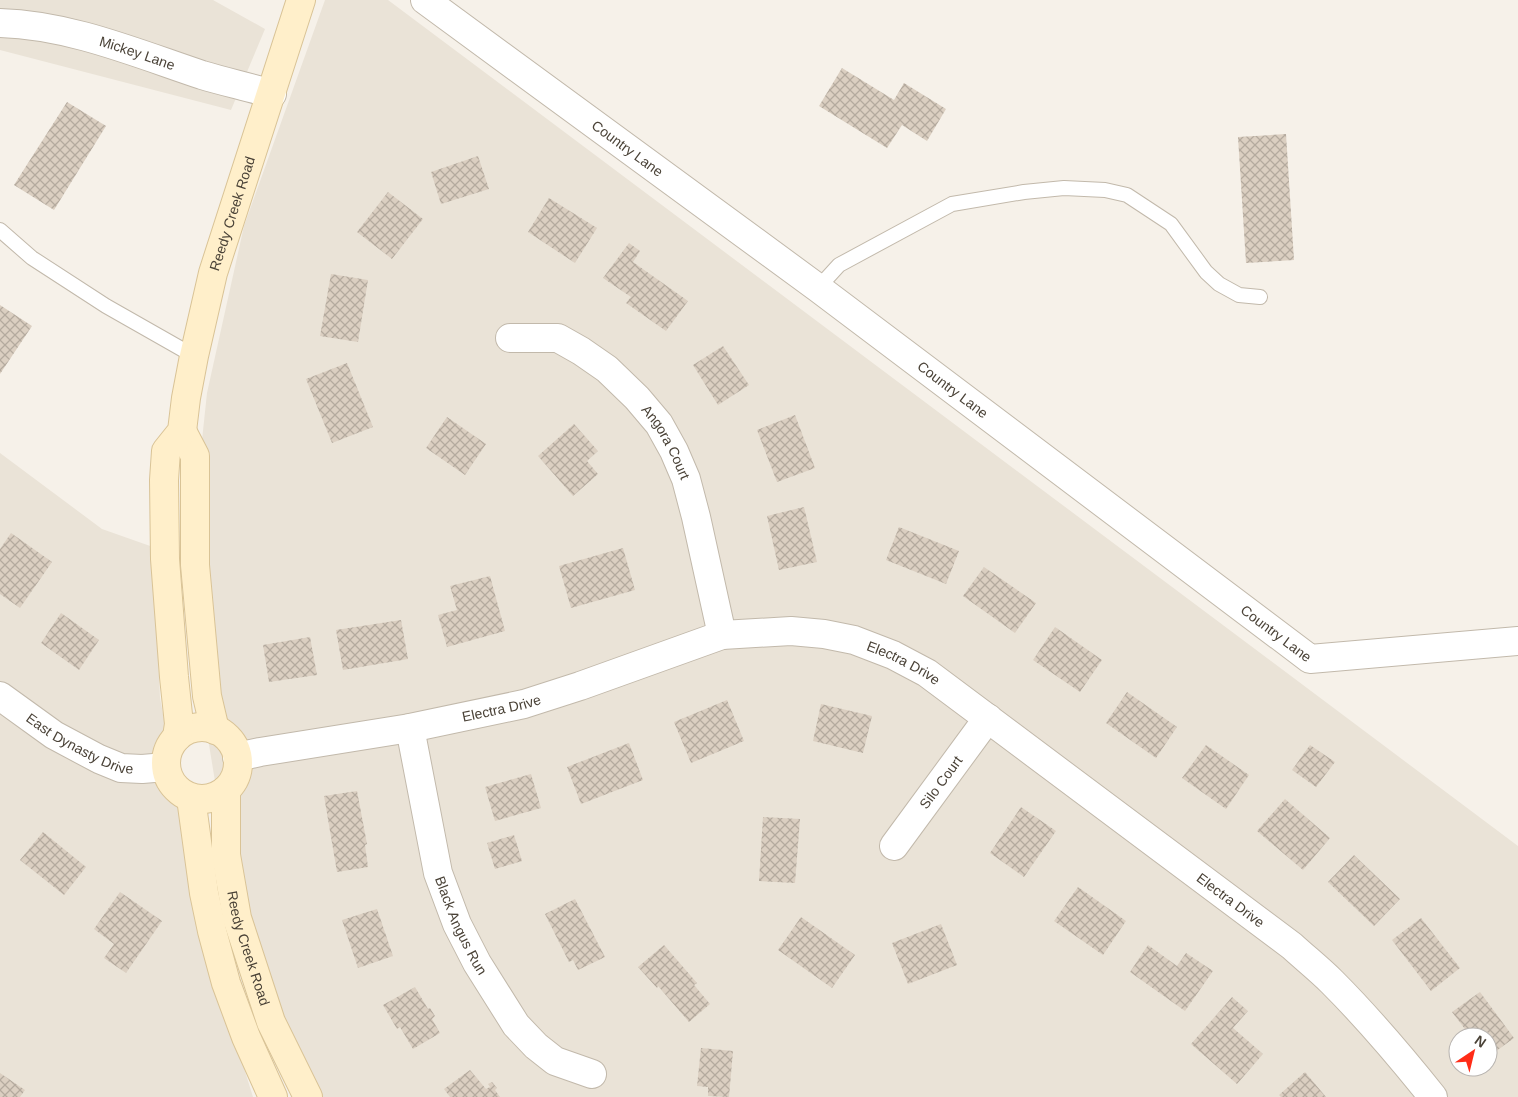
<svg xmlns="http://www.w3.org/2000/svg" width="1518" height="1097" font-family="Helvetica,sans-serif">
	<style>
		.residential { fill: #eae3d7; fill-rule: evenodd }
		.building { fill: url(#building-cross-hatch) }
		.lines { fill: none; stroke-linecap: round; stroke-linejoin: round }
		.lane-casing { stroke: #c2b9ab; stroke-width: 16 }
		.street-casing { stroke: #c2b9ab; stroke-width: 30 }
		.secondary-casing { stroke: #d9c396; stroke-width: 30 }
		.lane { stroke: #fff; stroke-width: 14 }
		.street { stroke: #fff; stroke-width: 28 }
		.secondary { stroke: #ffefca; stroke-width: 28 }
		.labels { text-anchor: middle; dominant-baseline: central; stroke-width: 5; stroke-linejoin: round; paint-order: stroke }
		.street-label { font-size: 14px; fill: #4a4237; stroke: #fff }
	</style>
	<defs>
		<pattern id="building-cross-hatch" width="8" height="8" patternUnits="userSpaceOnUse" patternTransform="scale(1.25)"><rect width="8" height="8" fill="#dbcfc1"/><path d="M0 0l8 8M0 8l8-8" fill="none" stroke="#b4aa9e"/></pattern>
	</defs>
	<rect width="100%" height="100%" fill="#f6f1e9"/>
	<path class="residential" d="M0,0h213l52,29 -34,81 -231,-60z
		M325,0h63l1130,846v251h-1215l-67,-188 -35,-213 -13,-124 19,-179 37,-167zM1458,1037h30v30h-30z
		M0,453l102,76 51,18 7,151 48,255 45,144h-253z"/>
	<path class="building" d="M842,68l52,32 10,-17 42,26 -19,32 -25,-16 -15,23 -68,-42z
		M67,102l39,24 -52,84 -40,-25z
		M1286,134l8,126 -48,3 -8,-126z
		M478,156l11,33 -48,15 -10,-32z
		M388,192l35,27 -31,40 -35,-27z
		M549,198l48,30 -22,35 -47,-31z
		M629,243l11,8 -7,11 55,39 -22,30 -40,-28 5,-6 -28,-19z
		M331,274l37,6 -10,62 -38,-6z
		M0,305l32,21 -32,48z
		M723,346l26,39 -31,20 -25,-40z
		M347,363l26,64 -41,16 -26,-64z
		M795,415l20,53 -38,14 -20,-52z
		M447,417l39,27 -21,31 -39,-27z
		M574,424l24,27 -11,10 11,13 -25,22 -35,-40z
		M804,507l13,55 -38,8 -12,-54z
		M899,527l60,24 -13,33 -60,-24z
		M11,533l41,29 -32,46 -20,-14v-45z
		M623,548l12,42 -64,18 -12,-42z
		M984,567l52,36 -21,30 -52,-37z
		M490,576l15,55 -58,16 -9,-32 19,-5 -7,-24z
		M61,613l38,27 -20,30 -38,-27z
		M401,620l7,39 -65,11 -7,-40z
		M1055,627l47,33 -22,32 -47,-32z
		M310,637l7,38 -48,7 -6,-37z
		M1127,692l50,35 -21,31 -50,-35z
		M727,700l17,41 -53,22 -17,-41z
		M821,704l51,12 -9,37 -50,-12z
		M629,743l14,37 -62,24 -14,-37z
		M1206,745l43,30 -23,34 -44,-31z
		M1310,745l25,17 -19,25 -24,-17z
		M531,774l10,34 -46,13 -10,-34z
		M357,791l10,53 -2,1 3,22 -31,5 -13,-76z
		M1285,799l45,39 -27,32 -46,-39z
		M1021,807l35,24 -32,46 -34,-24z
		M763,817l37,2 -5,64 -36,-2z
		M43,832l43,35 -22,28 -44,-35z
		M514,835l8,26 -27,8 -8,-26z
		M1354,855l46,44 -26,27 -46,-44z
		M1078,887l48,34 -23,34 -49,-34z
		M120,892l42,29 -36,52 -22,-15 10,-14 -20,-15z
		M575,899l30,58 -27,13 -5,-10 -4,2 -24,-48z
		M377,909l16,47 -35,12 -16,-48z
		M801,917l54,38 -23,33 -54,-38z
		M1421,918l39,50 -29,23 -39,-51z
		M941,924l16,41 -49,19 -16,-41z
		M664,945l33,38 -3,2 16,19 -21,18 -31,-36 -1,2 -19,-21z
		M1148,945l29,21 9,-13 27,18 -28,40 -55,-39z
		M415,987l13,22 2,-1 5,8 -3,3 8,14 -27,16 -13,-22 -3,2 -14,-24z
		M1480,992l34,46 -26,19v-20h-17l-19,-25z
		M1232,997l16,14 -15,17 30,26 -26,30 -46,-40z
		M701,1048l32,3 -4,46 -21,-1v-9l-11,-1z
		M470,1070l16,19 4,-2 -2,-3 4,-2 5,6 -2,2 5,7h-50l-6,-8z
		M1305,1072l21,25h-45l-2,-2z
		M0,1073l25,17 -5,7h-20z"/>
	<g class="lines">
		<defs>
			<path id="lane" d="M0,230l32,28 74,48 88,50
				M818,288l21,-23 113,-61 72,-12 40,-4 41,2 22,5 44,29 35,48 13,12 20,11 21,2"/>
			<g id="street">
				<path id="s1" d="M425,0l393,288 492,371 208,-18"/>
				<path id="s2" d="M0,23c70,2 136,30 202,52 23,7 47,12 70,19"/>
				<path id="s3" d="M510,338h48l23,13 26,18 30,29 22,26 15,27 12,28 10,38 26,118"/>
				<path id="s4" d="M0,696l54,39 45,24 22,9 21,1 24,-2"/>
				<path id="s5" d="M410,728l28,145 19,51 20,39 39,62 20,21 19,15 37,13"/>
				<path id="s6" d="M237,757l23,-5 150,-24 114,-24 56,-18 142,-51 69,-4 33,3 30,6 39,15 34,18 365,273c13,12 27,23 40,36 36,36 69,75 101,115"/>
				<path id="s7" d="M894,846l94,-128"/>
			</g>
			<g id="secondary">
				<path d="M182,431l13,25v109l12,131 8,34"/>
				<circle cx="202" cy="763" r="36"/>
				<path id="s8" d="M177,737l2,-13 -5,-47 -9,-118 -1,-79 2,-29 16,-20 4,-33 8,-42 19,-83 88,-273"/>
				<path id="s9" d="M226,790v65l11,63 34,104 37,75"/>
				<path d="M191,798l13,95 8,38 14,52 20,54 27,60"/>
			</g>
		</defs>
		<use href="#lane" class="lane-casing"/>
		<use href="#street" class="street-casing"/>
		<use href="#secondary" class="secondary-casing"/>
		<use href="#lane" class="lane"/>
		<use href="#street" class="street"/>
		<use href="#secondary" class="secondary"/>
	</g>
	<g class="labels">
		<g class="street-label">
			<text stroke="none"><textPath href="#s2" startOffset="141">Mickey Lane</textPath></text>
			<text stroke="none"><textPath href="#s1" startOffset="251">Country Lane</textPath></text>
			<text stroke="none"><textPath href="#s8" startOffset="536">Reedy Creek Road</textPath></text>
			<text stroke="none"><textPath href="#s1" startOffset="656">Country Lane</textPath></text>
			<text stroke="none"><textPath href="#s3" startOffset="201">Angora Court</textPath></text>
			<text stroke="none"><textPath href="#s1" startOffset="1061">Country Lane</textPath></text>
			<text stroke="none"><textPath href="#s6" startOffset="689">Electra Drive</textPath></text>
			<text stroke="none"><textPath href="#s6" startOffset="269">Electra Drive</textPath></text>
			<text stroke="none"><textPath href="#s4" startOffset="94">East Dynasty Drive</textPath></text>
			<text stroke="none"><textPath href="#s7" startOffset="79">Silo Court</textPath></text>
			<text stroke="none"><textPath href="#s6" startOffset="1094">Electra Drive</textPath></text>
			<text stroke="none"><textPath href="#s5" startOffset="205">Black Angus Run</textPath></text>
			<text stroke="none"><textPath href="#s9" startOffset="161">Reedy Creek Road</textPath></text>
		</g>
	</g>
	<g transform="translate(1473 1052) rotate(35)"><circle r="24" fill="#ffffff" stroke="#b7b3af"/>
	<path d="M0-4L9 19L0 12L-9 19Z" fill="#ff2c17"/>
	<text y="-8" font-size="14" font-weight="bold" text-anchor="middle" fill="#4a4237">N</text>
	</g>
</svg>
